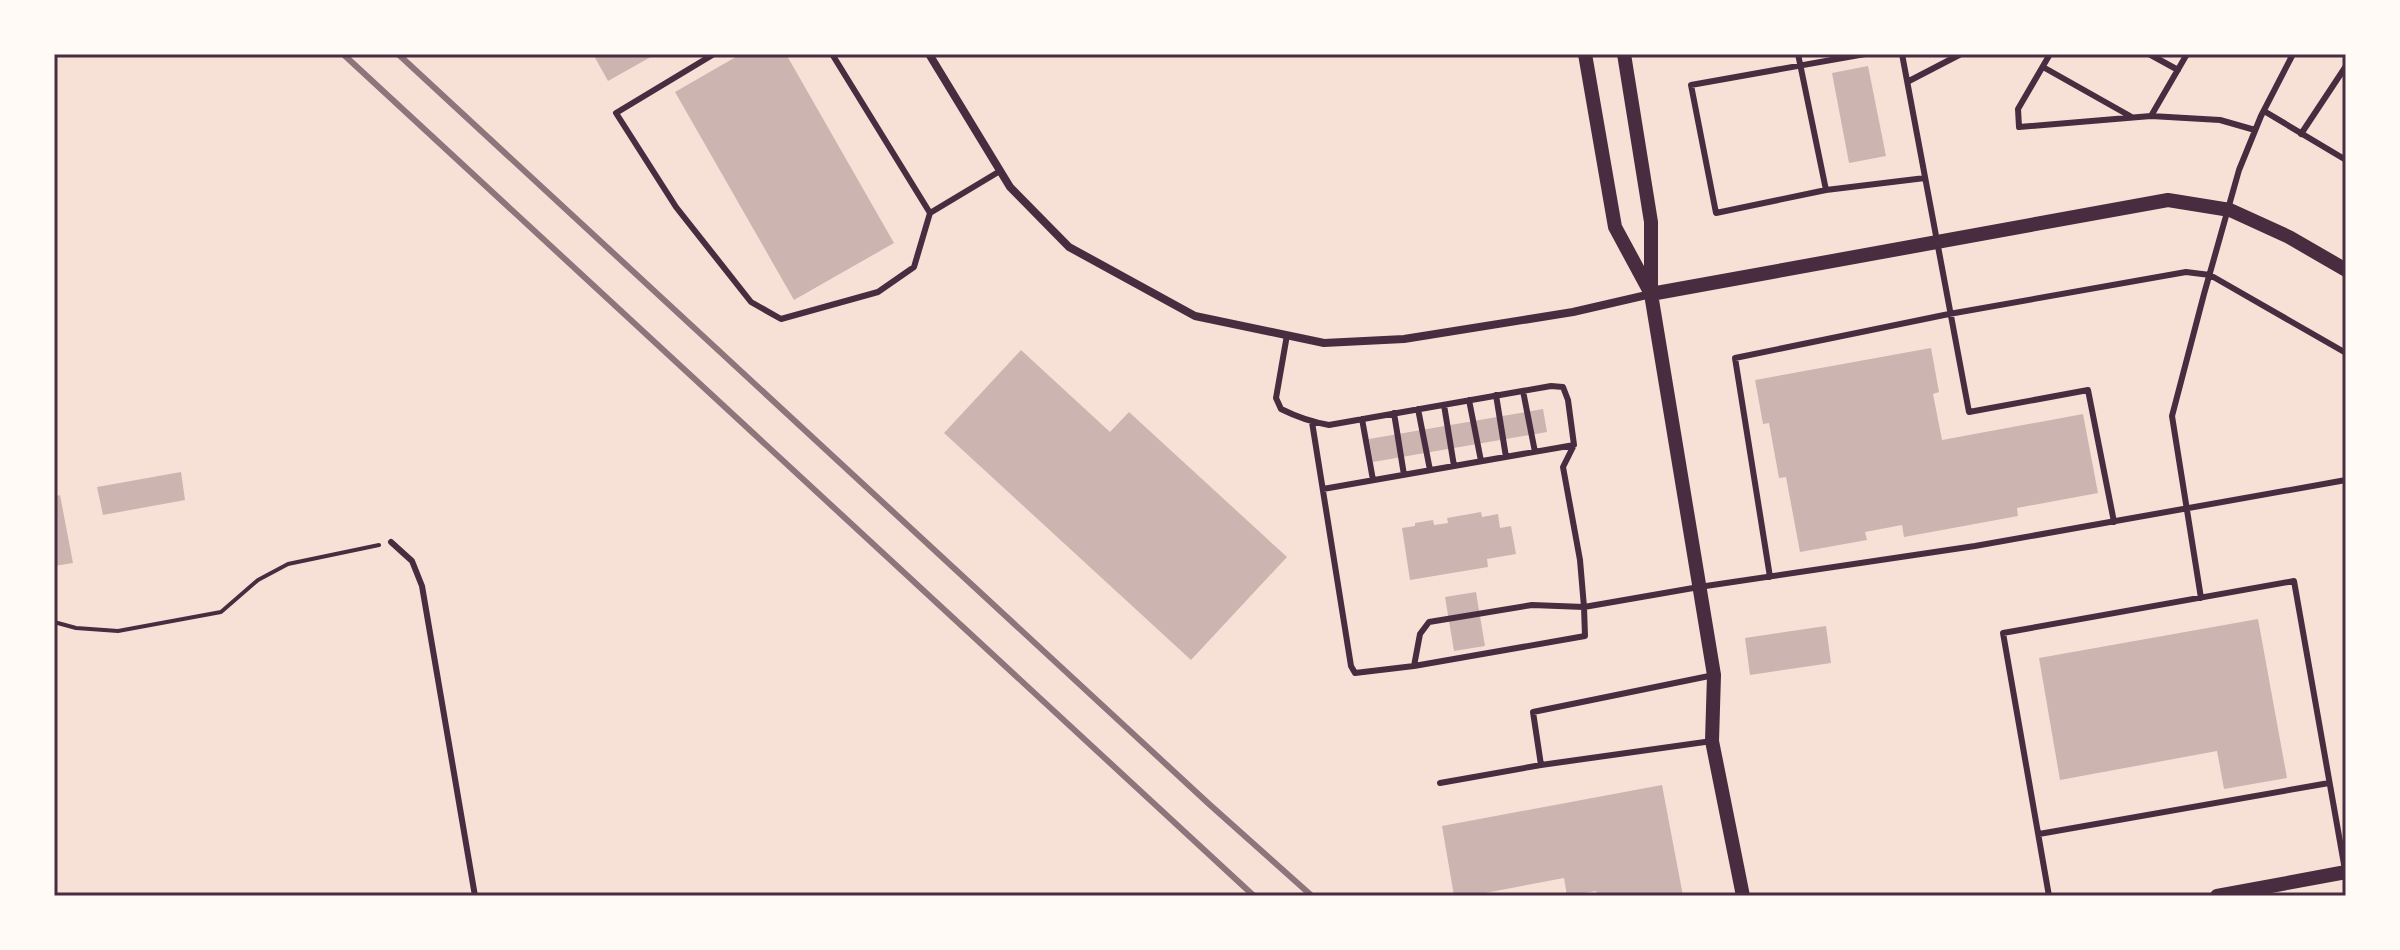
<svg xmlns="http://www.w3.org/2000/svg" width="2400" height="950" font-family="Montserrat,sans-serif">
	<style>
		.building { fill: #ccb4b1 }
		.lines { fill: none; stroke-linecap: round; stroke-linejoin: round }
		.path { stroke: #4a2c40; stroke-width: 4 }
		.service { stroke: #4a2c40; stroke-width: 6 }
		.minor { stroke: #4a2c40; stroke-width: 8 }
		.tertiary { stroke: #4a2c40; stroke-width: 14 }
		.rail { stroke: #8f747c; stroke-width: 6 }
		.neatline { fill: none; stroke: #4a2c40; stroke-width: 3 }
	</style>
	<rect width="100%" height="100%" fill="#f7e1d7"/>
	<path class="building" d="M593,54h63l-48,27z
		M741,54h45l108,189 -100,57 -119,-208z
		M1868,66l18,90 -37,7 -17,-90z
		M1931,348l8,44 -6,2 9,46 141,-26 15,79 -81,15 1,8 -114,21 -2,-12 -37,7 2,8 -67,12 -14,-75 -7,1 -10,-55 -6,1 -8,-44z
		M1021,350l89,82 19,-20 158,145 -96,103 -247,-227z
		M1543,409l4,23 -174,30 -4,-23z
		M181,472l4,28 -82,15 -6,-28z
		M60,495l13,68 -19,3v-69z
		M1481,512l1,5 16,-3 2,14 11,-2 5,28 -29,5 1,8 -78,13 -8,-52 13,-2v-3l18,-3 1,5 14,-2 -1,-5z
		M1476,592l9,54 -31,5 -9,-54z
		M2258,619l29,159 -63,11 -7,-38 -157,29 -21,-122z
		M1826,626l5,37 -81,12 -5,-37z
		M1662,785l21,111h-86l-1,-5 -29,5 -3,-18 -95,18h-15l-12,-70z"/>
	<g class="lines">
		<path class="path" d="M54,622l22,6 42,3 103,-19 37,-32 30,-16 91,-19"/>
		<path class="service" d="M714,54l-98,59 60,94 75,95 30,17 97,-27 36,-25 16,-54 70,-42
			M832,54l98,159
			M1798,54l28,136
			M1865,54l-174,31 25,128 110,-23 99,-12
			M1902,54l67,358 119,-22 26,132
			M2050,54l-32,55 1,18 132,-11 36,-62
			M2149,54l29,16
			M2043,67l87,49
			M1909,81l52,-27
			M2264,111l82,49
			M2151,116l69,4 35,10
			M2301,134l45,-68
			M1287,335l-11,63 5,11c16,8 30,13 48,16l222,-39 12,1 5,13 6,45 -11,22 17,93 4,47 115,-20 276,-41 371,-66
			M1523,391l12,61
			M1496,395l10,62
			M1469,400l12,61
			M1444,405l10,61
			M1418,409l12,61
			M1394,413l10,62
			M1362,419l11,61
			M1312,422l39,244 4,7 59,-7 171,-30 -1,-29 -52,-2 -103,17 -9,12 -6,32
			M1323,489l251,-44
			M391,542l21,19 10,25 53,310
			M1770,577l-35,-219 214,-44 237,-42 24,3 136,78
			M2201,598l-29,-182 32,-122 35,-124 22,-54 32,-62
			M1541,765l-8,-53 181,-37
			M1440,783l101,-18 171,-24
			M2039,834l290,-51
			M2049,896l-46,-263 291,-52 51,289"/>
		<path class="minor" d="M929,54l81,133 59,60 126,69 129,27 80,-4 169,-27 78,-18"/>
		<path class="tertiary" d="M1585,54l30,173 34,63
			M1624,54l27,168v72l63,381 -2,66 31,155
			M1651,294l517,-94 62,10 59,27 57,33
			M2217,896l129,-24"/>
		<path class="rail" d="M343,54l911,842
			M398,54l811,750 103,92"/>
	</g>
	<rect width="2400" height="950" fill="none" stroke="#fffaf5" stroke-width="112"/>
	<rect x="56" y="56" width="2288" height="838" class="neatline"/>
</svg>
